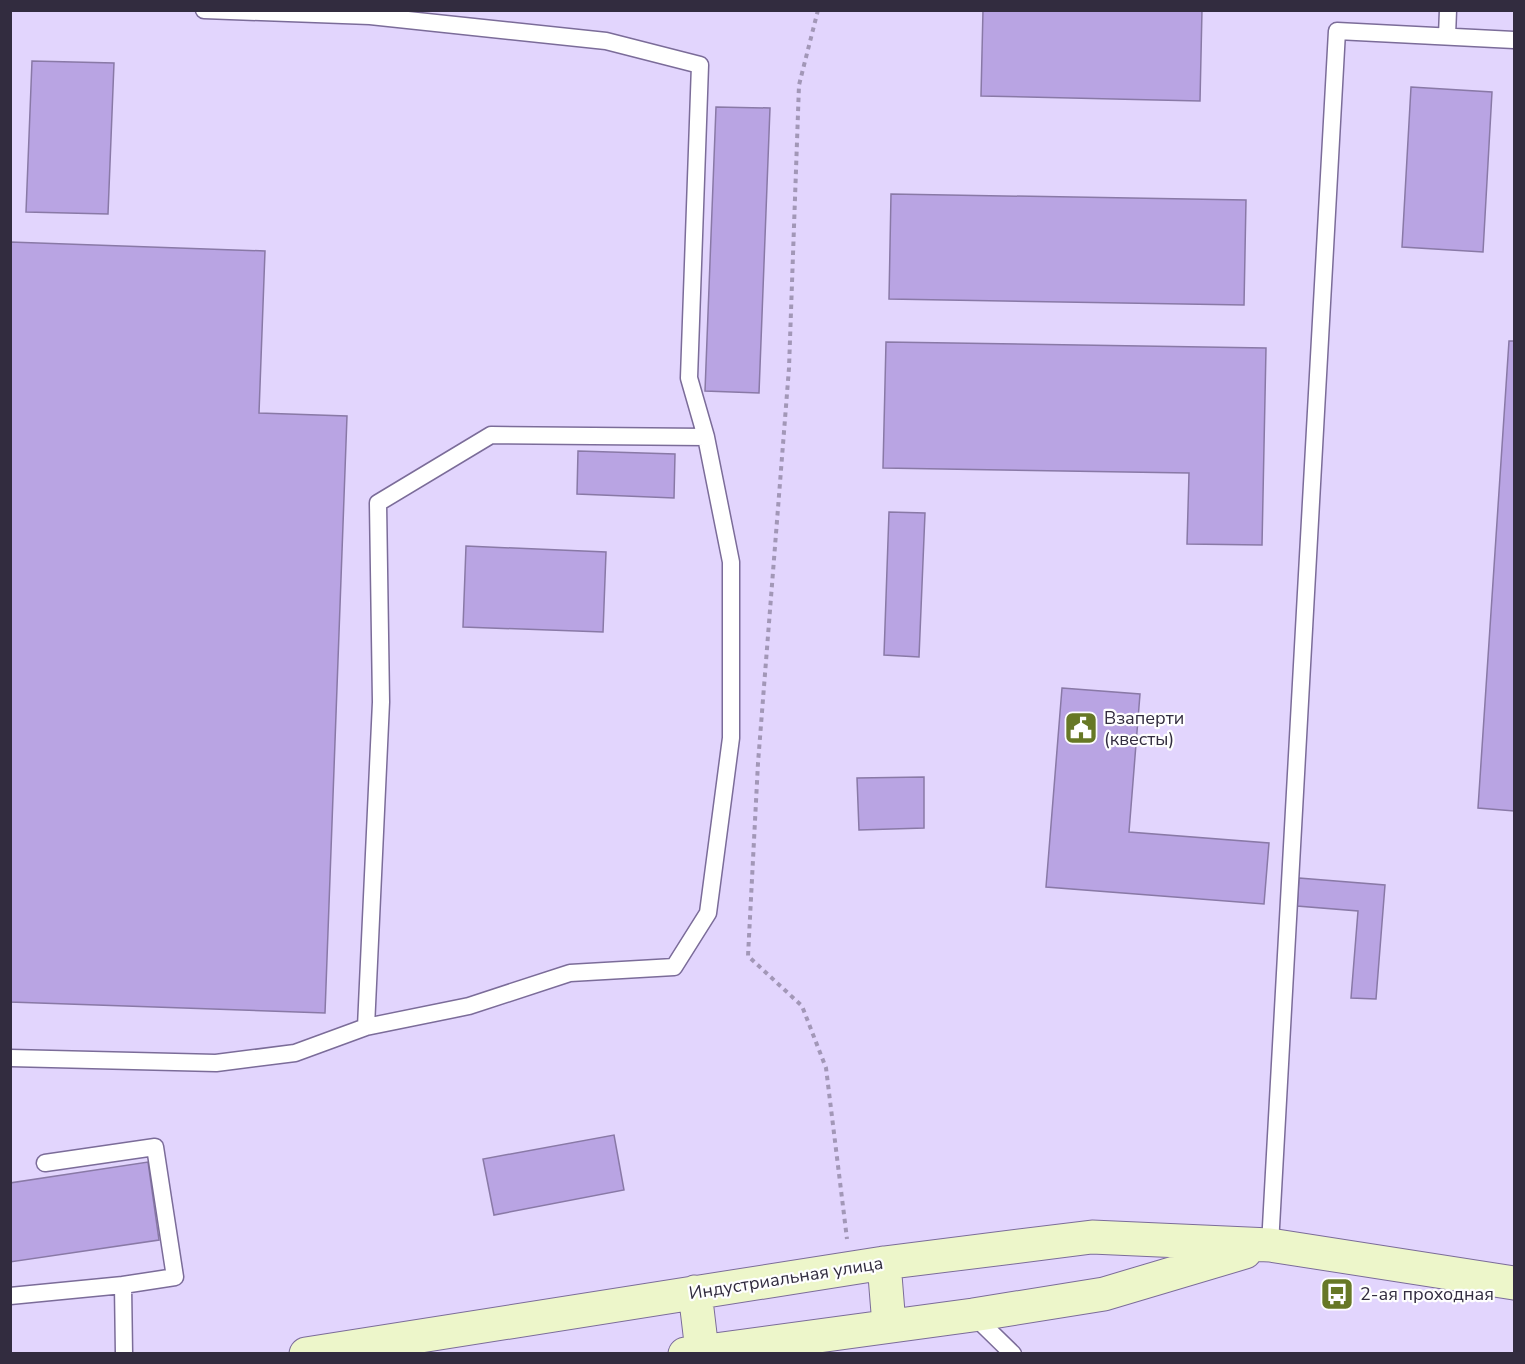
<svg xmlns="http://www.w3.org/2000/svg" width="1525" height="1364" font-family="'Nunito Sans',sans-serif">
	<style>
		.building { fill: #b9a4e3; stroke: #8979a6; stroke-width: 1.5 }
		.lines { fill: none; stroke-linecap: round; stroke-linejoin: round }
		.lane-casing { stroke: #7b6c99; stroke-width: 19 }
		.secondary-casing { stroke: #7b6c99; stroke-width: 35 }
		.path { stroke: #a297b7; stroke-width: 4; stroke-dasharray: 4.5 4.5; stroke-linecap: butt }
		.lane { stroke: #fff; stroke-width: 16 }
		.secondary { stroke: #edf6ca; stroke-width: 33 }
		.labels { text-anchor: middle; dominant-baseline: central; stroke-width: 4.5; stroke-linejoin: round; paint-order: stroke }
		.poi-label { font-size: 18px; fill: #322c3f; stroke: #fefefe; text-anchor: start }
		.street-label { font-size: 18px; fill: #322c3f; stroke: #fefefe }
	</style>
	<rect width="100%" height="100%" fill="#e2d5fd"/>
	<path class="building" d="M983,10h219l-2,91 -219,-5z
		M32,61l82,2 -6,151 -82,-2z
		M1411,87l81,5 -9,160 -81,-5z
		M716,107l54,1 -11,285 -54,-2z
		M891,194l355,6 -2,105 -355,-6z
		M10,242l255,9 -6,162 88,3 -22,597 -315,-11z
		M1509,341h5v470l-36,-3z
		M886,342l380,6 -4,197 -75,-1 2,-71 -306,-5z
		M578,451l97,3 -1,44 -97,-4z
		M889,512l36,1 -6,144 -35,-2z
		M466,546l140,6 -3,80 -140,-5z
		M1062,688l78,6 -11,138 140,11 -5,61 -218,-17z
		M924,777v51l-65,2 -2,-52z
		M1299,878l86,7 -9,114 -25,-1 7,-87 -61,-5z
		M614,1135l10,55 -130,25 -11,-56z
		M148,1162l11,78 -149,22v-79z"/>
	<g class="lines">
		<defs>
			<path id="lane" d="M204,10l166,6 236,25 94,24 -11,313 17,59 25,125v176l-23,175 -34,54 -104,6 -101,33 -103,21
				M1447,36l1,-26
				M10,1058l206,5 79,-10 71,-26 15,-325 -3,-199 113,-68 215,2
				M45,1163l110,-16 20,130 -52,8
				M1270,1245l67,-1214 177,9
				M10,1296l113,-11 1,69
				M973,1315l40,39"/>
			<path id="secondary" d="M884,1263l5,62
				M695,1292l7,59
				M306,1354l578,-91 208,-26 178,8 244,38
				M685,1354l288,-39 131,-21 141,-42"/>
		</defs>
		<use href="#lane" class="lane-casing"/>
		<use href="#secondary" class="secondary-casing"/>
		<path class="path" d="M818,10l-19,75 -10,283 -31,395 -10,193 54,50 24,62 21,171"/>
		<use href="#lane" class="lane"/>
		<use href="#secondary" class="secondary"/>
	</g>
	<defs>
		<symbol id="civic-square" viewBox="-11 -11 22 22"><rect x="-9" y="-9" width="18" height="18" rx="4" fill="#677826" stroke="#fefefe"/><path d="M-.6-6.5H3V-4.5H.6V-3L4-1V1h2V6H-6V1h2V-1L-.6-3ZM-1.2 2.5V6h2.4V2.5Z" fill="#fff"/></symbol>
		<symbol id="bus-square" viewBox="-11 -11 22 22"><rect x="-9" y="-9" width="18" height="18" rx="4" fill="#677826" stroke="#fefefe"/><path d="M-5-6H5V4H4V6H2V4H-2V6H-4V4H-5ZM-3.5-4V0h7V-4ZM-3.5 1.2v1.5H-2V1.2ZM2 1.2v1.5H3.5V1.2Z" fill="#fff"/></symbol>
	</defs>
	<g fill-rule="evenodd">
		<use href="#civic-square" x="1062" y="709" width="38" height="38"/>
		<use href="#bus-square" x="1318" y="1275" width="38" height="38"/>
	</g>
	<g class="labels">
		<g class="poi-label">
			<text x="1104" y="718">Взаперти<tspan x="1104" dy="21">(квесты)</tspan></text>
			<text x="1360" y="1294">2-ая проходная</text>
		</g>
		<g class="street-label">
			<text transform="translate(786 1278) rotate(-9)">Индустриальная улица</text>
		</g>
	</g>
	<rect width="1525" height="1364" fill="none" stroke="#322c3f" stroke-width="24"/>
</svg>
